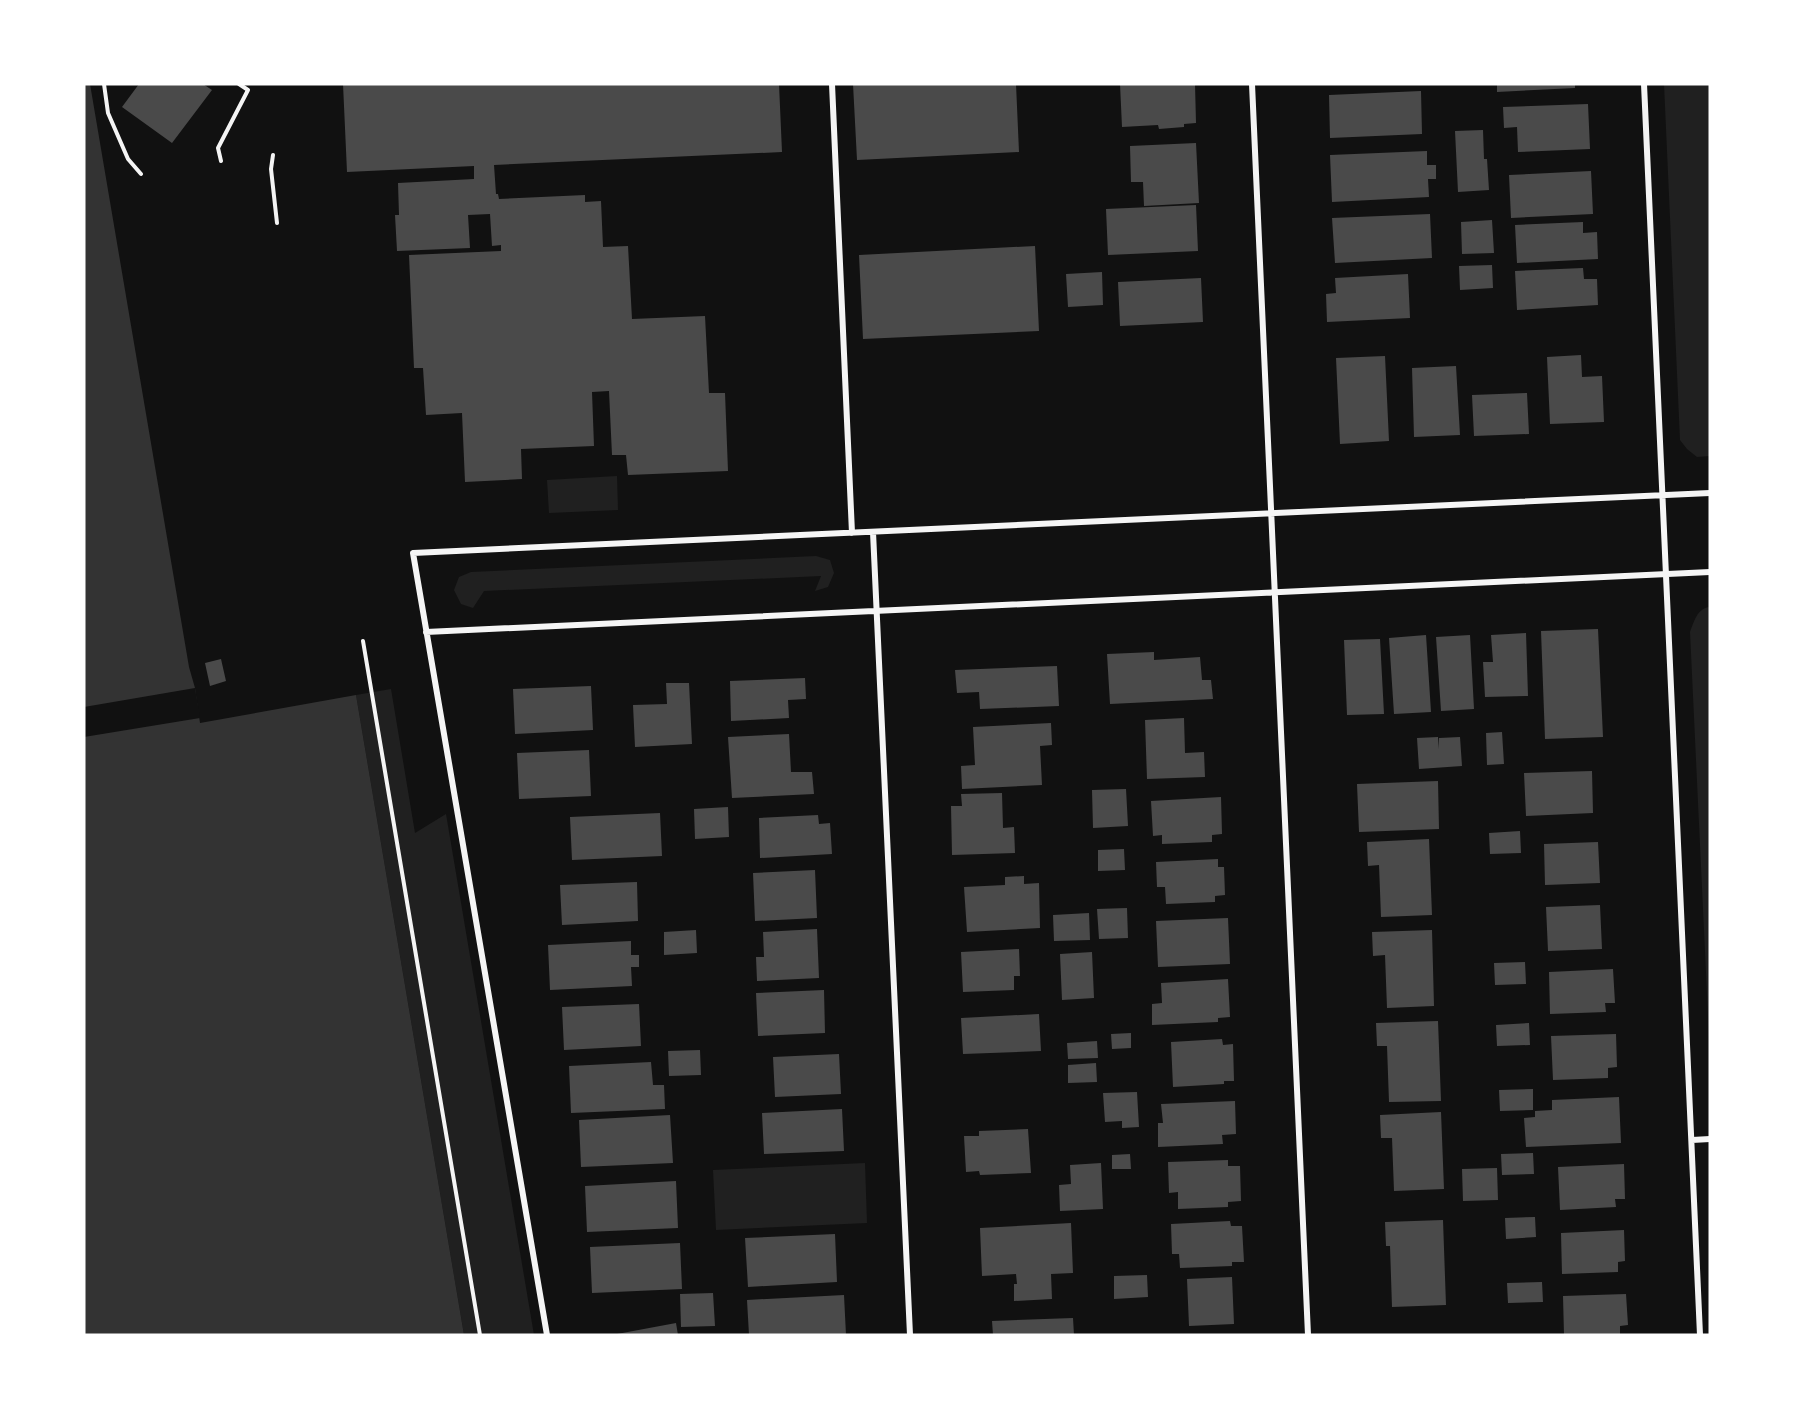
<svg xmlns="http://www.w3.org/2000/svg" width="1794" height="1419" font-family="Arial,sans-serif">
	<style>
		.green { fill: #202020 }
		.water { fill: #333 }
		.pier { fill: #111 }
		.building { fill: #4a4a4a }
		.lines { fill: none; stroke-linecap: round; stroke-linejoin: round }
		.path { stroke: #f5f5f5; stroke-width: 4 }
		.minor { stroke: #f5f5f5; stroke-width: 6 }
	</style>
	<rect width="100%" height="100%" fill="#111"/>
	<path class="green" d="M1664,84h46v372l-13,1 -10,-8 -7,-9z
		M617,476l1,34 -69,3 -2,-33z
		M816,556l14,4 4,13 -6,14 -13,4 6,-15 -337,15 -11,17 -12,-4 -7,-14 5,-13 12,-5z
		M1710,607v451l-20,-426c4,-10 7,-24 20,-25z
		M391,689l24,144 31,-19 88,521h-70l-108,-640z
		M865,1163l2,60 -151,7 -3,-60z"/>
	<path class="water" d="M84,84h6l99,583 6,21 5,35 156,-28 108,640h-380z"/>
	<path class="pier" d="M195,688l5,30 -116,19v-30z"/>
	<path class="building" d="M139,84h64l9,6 -40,53 -50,-36z
		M343,84h436l3,68 -288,13 2,29h2l1,5 86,-4v7l16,-1 2,46 25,-1 4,73 73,-3 4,77h16l3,78 -100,4 -2,-20h-14l-3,-64 -17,1 2,54 -73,3 1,30 -57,3 -3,-69 -36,2 -3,-47h-9l-5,-113 92,-4v-6l-9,1 -2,-32 -22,1 2,33 -73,3 -2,-36h4l-1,-32 76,-4v-13l-127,6z
		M853,84h163l3,68 -162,8z
		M1120,84h75l1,39 -12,1v3l-25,2 -1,-4 -36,2z
		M1497,84h78v4l-78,4z
		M1421,91l1,43 -92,4 -1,-43z
		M1588,104l2,45 -72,3 -1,-25 -13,1 -1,-21z
		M1483,130l1,29h3l2,31 -31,2 -3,-61z
		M1196,143l3,60 -55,3 -1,-24h-12l-1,-36z
		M1427,151v14h9v14h-8l1,18 -97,5 -2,-47z
		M1591,171l2,43 -82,4 -2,-43z
		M1196,205l2,46 -90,4 -2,-46z
		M1430,214l2,44 -97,5 -3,-45z
		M1492,220l2,33 -32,1 -1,-32z
		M1583,222v11l14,-1 1,27 -81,4 -2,-38z
		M1035,246l4,85 -176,8 -4,-84z
		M1492,265l1,23 -33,2 -1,-24z
		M1583,268l1,11h13l1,26 -81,5 -2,-39z
		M1102,272l1,33 -35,2 -2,-33z
		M1408,274l2,44 -83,4 -1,-28 10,-1 -1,-15z
		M1201,278l2,44 -83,4 -2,-44z
		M1581,355l1,22 20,-1 2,46 -54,2 -3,-67z
		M1385,356l4,85 -49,3 -4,-86z
		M1456,366l4,69 -46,2 -2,-69z
		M1527,393l2,41 -55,2 -2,-41z
		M1598,629l5,108 -58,2 -4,-108z
		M1526,633l2,63 -43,1 -2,-35h10l-2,-27z
		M1426,635l5,77 -37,2 -5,-76z
		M1470,635l4,74 -33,2 -5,-74z
		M1380,639l4,75 -37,1 -3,-75z
		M1154,652v8l46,-3 2,23h9l2,19 -103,5 -3,-50z
		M221,659l5,22 -16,5 -5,-23z
		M1057,666l2,40 -79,3 -1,-17 -22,1 -2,-23z
		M805,678l1,21 -18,1 1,18 -58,3 -1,-40z
		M666,683h23l3,61 -57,3 -2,-42 34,-1z
		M591,686l2,44 -78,4 -2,-45z
		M1184,718l1,35 19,-1 1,25 -58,2 -2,-59z
		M1051,723l1,22 -12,1 2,39 -80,4 -1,-23 14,-1 -2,-38z
		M1502,732l2,32 -17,1 -1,-32z
		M789,734l2,38h21l2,22 -82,4 -4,-61z
		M1438,737l1,12v-11l21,-1 2,29 -43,3 -2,-31z
		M589,750l2,46 -72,3 -2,-46z
		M1592,771l1,42 -67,3 -2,-43z
		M1438,781l1,48 -80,3 -2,-48z
		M1126,789l2,37 -35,2 -1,-38z
		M1002,793l1,35 11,-1 1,26 -63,2 -1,-49h11l-1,-12z
		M1221,797l1,37 -10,1v7l-50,2v-9l-9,1 -2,-35z
		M728,807l1,30 -34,2 -1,-30z
		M660,813l2,43 -90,4 -2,-43z
		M818,815l1,9 11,-1 2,31 -72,4 -1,-40z
		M1520,831l1,22 -31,1 -1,-21z
		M1429,839l3,76 -51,2 -2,-52 -11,1 -1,-24z
		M1598,842l2,41 -55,2 -1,-41z
		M1124,849l1,21 -27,1v-21z
		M1218,859v8h6l1,28 -10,1v6l-49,2 -1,-17h-8l-1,-25z
		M815,870l2,48 -62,3 -2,-48z
		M1024,876v8l15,-1 1,45 -73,4 -3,-45 41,-2v-8z
		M637,882l1,39 -76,4 -2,-40z
		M1600,905l2,44 -54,2 -2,-44z
		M1127,908l1,30 -29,1 -2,-30z
		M1089,913l1,27 -36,1 -1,-26z
		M1228,918l2,46 -72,3 -2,-46z
		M817,929l2,49 -62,3 -1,-24h8l-1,-25z
		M696,930l1,23 -33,2v-23z
		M1432,930l2,76 -47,2 -2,-53 -12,1 -1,-24z
		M631,941v14h8v12h-8l1,19 -82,4 -2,-45z
		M1019,949l1,27h-6v14l-51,2 -2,-40z
		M1092,952l2,46 -32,2 -2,-46z
		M1525,962l1,22 -31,1 -1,-22z
		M1613,969l2,34h-10l1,9 -56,2 -1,-42z
		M1228,979l2,38 -12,1v4l-66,3v-21l10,-1 -1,-20z
		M824,990l1,43 -67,3 -2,-43z
		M639,1004l2,42 -77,4 -2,-43z
		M1039,1014l2,37 -78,3 -2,-36z
		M1438,1021l3,80 -52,1 -2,-56h-10l-1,-23z
		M1529,1023l1,22 -33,1 -1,-21z
		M1131,1033v15l-19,1 -1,-15z
		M1616,1034l1,33 -9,1v10l-55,2 -2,-44z
		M1222,1039l1,6 10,-1 1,37h-10v3l-51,3 -2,-45z
		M1097,1041l1,17 -30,1 -1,-16z
		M700,1050l1,25 -32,1 -1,-25z
		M839,1054l2,40 -66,3 -2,-40z
		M651,1062l2,23h11l1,24 -94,4 -2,-47z
		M1096,1063l1,19 -29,1v-18z
		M1533,1089v21l-33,1 -1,-21z
		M1137,1092l2,35 -17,1v-7l-17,1 -2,-29z
		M1619,1097l2,46 -95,4 -2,-29 11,-1v-6l17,-1v-10z
		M1235,1101l1,33 -14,1 1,9 -65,3v-24h5l-2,-19z
		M842,1109l2,42 -80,3 -2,-41z
		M1441,1112l3,77 -50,2 -2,-53h-11l-1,-23z
		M670,1115l3,48 -92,4 -2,-47z
		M1028,1129l3,44 -51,2 -1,-4 -13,1 -2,-36h15v-5z
		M1533,1153l1,21 -32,1 -1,-21z
		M1130,1154l1,15h-19v-14z
		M1228,1160v6h12l1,35 -13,1v5l-50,2v-17l-9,1 -1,-31z
		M1101,1163l2,46 -43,2 -1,-26 12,-1 -1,-19z
		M1624,1164l1,35h-10l1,8 -56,3 -2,-43z
		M1497,1168l1,32 -35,1 -1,-32z
		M676,1181l2,47 -91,4 -2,-46z
		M1535,1217l1,20 -30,2 -1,-21z
		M1443,1220l3,85 -54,2 -2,-61h-4l-1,-24z
		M1230,1221l1,5h11l2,36h-12v4l-52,2 -1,-14h-7l-1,-30z
		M1071,1223l2,50 -22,1 1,25 -38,2v-17h3l-1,-10 -34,2 -2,-48z
		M1624,1230l1,31 -7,1v10l-56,2 -1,-41z
		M835,1234l2,48 -89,5 -3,-49z
		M680,1243l2,46 -90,4 -2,-46z
		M1147,1275l1,22 -34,2v-23z
		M1232,1277l2,47 -45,2 -2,-47z
		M1542,1282l1,20 -35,1 -1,-20z
		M713,1293l2,33 -34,1 -1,-33z
		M1626,1294l2,31 -8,1v9h-56l-1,-39z
		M844,1295l2,40h-97l-2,-35z
		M1073,1318l1,17h-81l-1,-14z
		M676,1323l2,12h-61v-1z"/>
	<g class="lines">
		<path class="path" d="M104,84l4,29 20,46 13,15
			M273,155l-2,14 6,54
			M221,161l-3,-13 30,-58 -9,-6
			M363,641l117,694"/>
		<path class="minor" d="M832,84l20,449
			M1252,84l56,1251
			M1644,84l56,1251
			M873,532l37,803
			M426,632l1284,-60
			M1692,1140l18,-1
			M547,1335l-134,-782 1297,-60"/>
	</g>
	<rect width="1794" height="1419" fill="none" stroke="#ffffff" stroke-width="171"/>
</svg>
